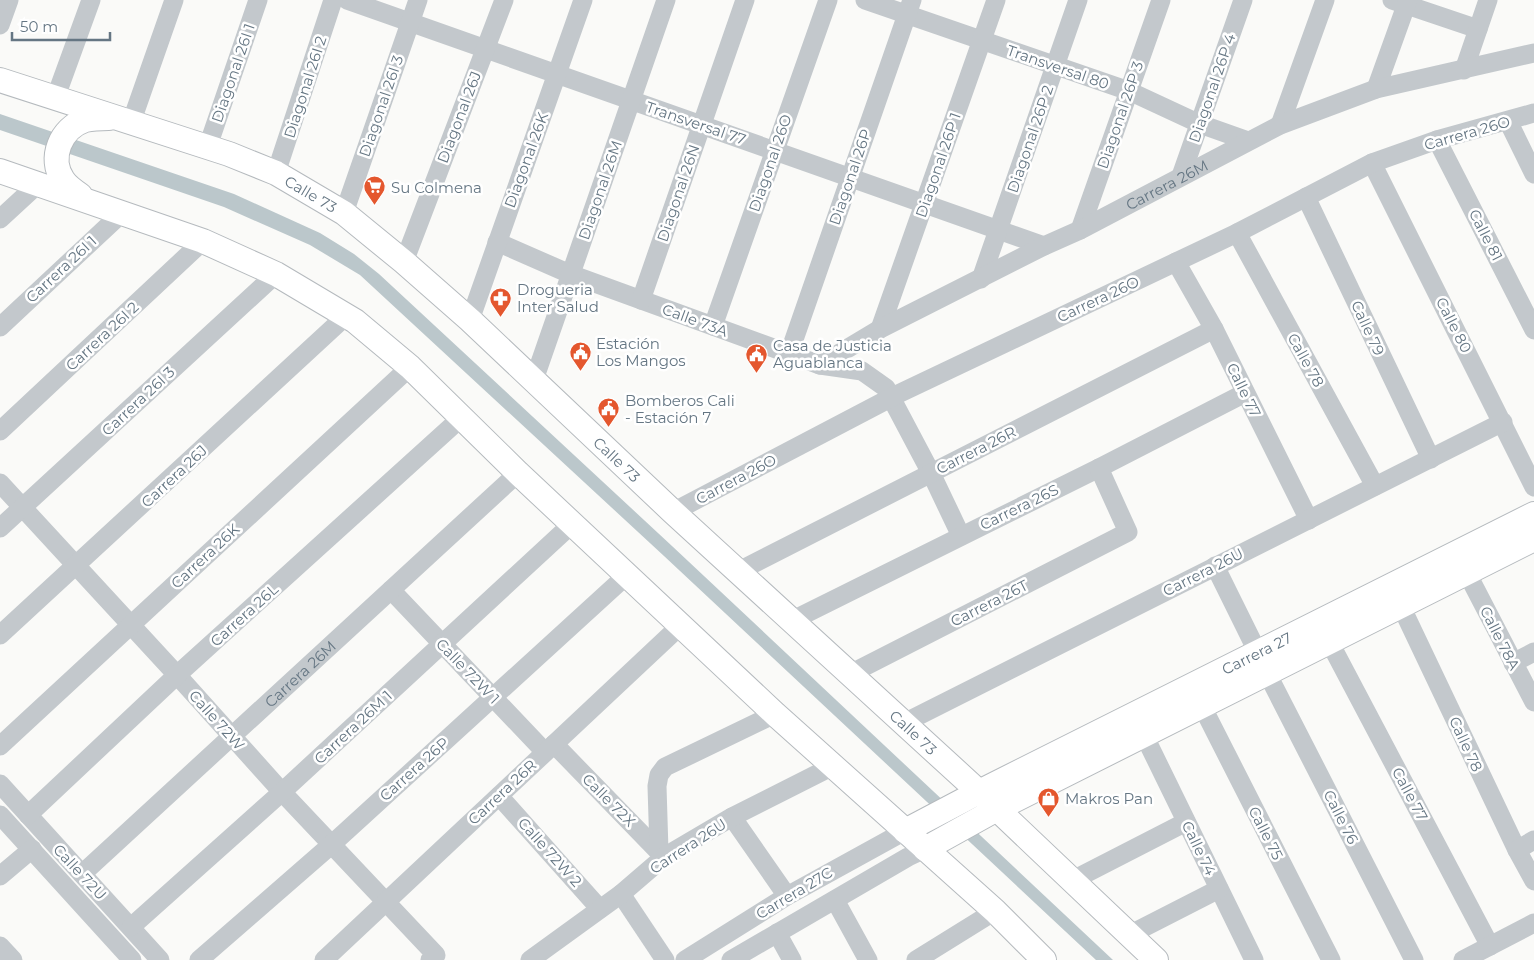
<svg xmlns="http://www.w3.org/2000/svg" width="1534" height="960" font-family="Montserrat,sans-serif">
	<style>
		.water { fill: #bbc7cb }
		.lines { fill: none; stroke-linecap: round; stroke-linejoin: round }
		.major-casing { stroke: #b5babe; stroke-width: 26 }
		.minor { stroke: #c3c8cc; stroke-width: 19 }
		.major { stroke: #fff; stroke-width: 24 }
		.labels { text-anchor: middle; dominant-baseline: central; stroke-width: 5; stroke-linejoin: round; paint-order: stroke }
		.street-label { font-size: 15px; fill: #657683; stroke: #fff }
		.poi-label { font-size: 15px; fill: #657683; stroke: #fff; text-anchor: start }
	</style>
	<rect width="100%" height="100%" fill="#fafaf8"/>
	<path class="water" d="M0,114l234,80 86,39 34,21 25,20 293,272 441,414h-17l-432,-404 -304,-281 -50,-30 -86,-38 -224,-77z"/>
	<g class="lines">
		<defs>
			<g id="major">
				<path id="s3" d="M0,80l229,74 47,19 68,40 60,49 66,58 203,192 306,280 177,168"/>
				<path d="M0,171l203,70 73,33 79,47 55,46 108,106 257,241 220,197 49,49"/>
				<path d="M80,195c-6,-4 -13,-9 -17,-15 -15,-22 -2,-52 22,-60 8,-2 16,-2 24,-2"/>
				<path id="s4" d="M905,831l74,-39 555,-278"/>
				<path d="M925,849l72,-40 537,-270"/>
			</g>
		</defs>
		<use href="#major" class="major-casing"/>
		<g class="minor">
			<path d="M347,0l697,246"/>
			<path d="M865,0l264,91 71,33 48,17"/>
			<path d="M1392,0l86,29"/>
			<path d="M0,25l9,-25"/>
			<path d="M1464,70l24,-70"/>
			<path d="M1376,89l32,-89"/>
			<path d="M55,99l36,-99"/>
			<path d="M1508,121l26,53"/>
			<path d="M131,123l43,-123"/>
			<path d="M1280,125l45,-125"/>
			<path d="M1437,140l97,190"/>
			<path d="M208,146l50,-146"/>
			<path d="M1372,163l162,324"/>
			<path d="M276,173l57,-173"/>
			<path d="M1181,176l62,-176"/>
			<path d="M1306,197l125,262"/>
			<path d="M344,213l74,-213"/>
			<path d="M0,219l38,-35"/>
			<path d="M1080,230l81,-230"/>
			<path d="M1237,233l138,253"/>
			<path d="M497,242l73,32 250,91 42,6 24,17 45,85 30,63"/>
			<path d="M404,262l100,-262"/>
			<path d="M1176,262l38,67 95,191"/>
			<path d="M981,279l97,-279"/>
			<path d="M641,300l104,-300"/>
			<path d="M470,320l113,-320"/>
			<path d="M713,326l115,-326"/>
			<path d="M0,327l123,-115"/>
			<path d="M880,329l116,-329"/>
			<path d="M789,354l123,-354"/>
			<path id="s1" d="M820,365l60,-36 164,-83 36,-16 200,-105 96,-36 158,-36"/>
			<path d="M534,380l132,-380"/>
			<path d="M0,431l203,-190"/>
			<path d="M0,483l177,192 105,117 154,163 -6,5"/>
			<path d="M673,512l225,-118 339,-161 135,-70 65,-23 97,-27"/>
			<path d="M0,528l276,-254"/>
			<path d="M1215,566l43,87"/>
			<path d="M739,571l475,-242"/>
			<path d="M1467,573l67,129"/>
			<path d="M391,590l154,162"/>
			<path d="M1401,606l116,244 17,31"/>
			<path d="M793,620l306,-152 146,-75"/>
			<path d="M0,635l347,-320"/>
			<path d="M1330,643l160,303"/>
			<path d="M1513,663l21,-11"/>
			<path d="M1267,673l147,287"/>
			<path d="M850,674l278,-142 -29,-64"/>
			<path d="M1202,706l129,254"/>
			<path d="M904,723l599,-301"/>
			<path d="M1144,735l110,225"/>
			<path d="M554,744l109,112"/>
			<path d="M0,746l410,-379"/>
			<path d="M0,784l160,176"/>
			<path d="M499,796l101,113"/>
			<path d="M0,815l132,145"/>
			<path d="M28,815l149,-140 285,-258"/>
			<path d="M732,817l55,79"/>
			<path d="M1517,850l17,-10"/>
			<path d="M659,851l-2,-65 2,-11 6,-8 110,-53"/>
			<path id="s2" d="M82,874l436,-401"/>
			<path d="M0,876l32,-27"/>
			<path d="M1073,880l113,-58"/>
			<path d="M621,894l44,66"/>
			<path d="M835,900l33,60"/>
			<path d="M131,927l151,-135 290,-268"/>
			<path d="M777,933l15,27"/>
			<path d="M1129,935l90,-46"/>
			<path d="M0,946l13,14"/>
			<path d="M199,960l132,-115 296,-270"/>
			<path d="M324,960l357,-335"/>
			<path d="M530,960l91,-66 43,-37 68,-40 101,-51"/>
			<path d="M685,960l102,-64 118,-65"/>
			<path d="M731,960l177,-103 17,-8"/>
			<path d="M916,960l79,-49"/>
			<path d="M1463,960l71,-37"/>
		</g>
		<use href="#major" class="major"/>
	</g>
	<defs>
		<symbol id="supermarket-pin" viewBox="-11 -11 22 30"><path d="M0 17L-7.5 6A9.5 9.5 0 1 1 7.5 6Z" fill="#e4572e" stroke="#fff"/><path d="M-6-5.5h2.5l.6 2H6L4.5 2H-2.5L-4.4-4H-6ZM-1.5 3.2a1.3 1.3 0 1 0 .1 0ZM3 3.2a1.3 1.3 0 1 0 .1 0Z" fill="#fff"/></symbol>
		<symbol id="pharmacy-pin" viewBox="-11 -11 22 30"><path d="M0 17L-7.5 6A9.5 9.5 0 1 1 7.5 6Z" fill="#e4572e" stroke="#fff"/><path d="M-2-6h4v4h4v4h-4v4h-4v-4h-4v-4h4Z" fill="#fff"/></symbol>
		<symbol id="civic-pin" viewBox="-11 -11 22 30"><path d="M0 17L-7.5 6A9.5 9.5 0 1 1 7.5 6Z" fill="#e4572e" stroke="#fff"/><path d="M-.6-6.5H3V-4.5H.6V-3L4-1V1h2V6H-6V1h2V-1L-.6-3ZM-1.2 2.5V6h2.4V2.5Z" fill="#fff"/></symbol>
		<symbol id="shop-pin" viewBox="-11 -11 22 30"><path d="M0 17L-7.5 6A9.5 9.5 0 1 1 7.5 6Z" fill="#e4572e" stroke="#fff"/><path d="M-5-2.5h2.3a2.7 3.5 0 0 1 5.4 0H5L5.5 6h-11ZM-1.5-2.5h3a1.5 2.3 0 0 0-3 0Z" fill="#fff"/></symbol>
	</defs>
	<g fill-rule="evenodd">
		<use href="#supermarket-pin" x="362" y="174" width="25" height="34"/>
		<use href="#pharmacy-pin" x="488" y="286" width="25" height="34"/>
		<use href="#civic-pin" x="568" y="340" width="25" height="34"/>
		<use href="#civic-pin" x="744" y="342" width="25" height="34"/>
		<use href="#civic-pin" x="596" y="396" width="25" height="34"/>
		<use href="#shop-pin" x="1036" y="786" width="25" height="34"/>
	</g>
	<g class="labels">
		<g class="street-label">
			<text transform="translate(1058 67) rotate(19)">Transversal 80</text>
			<text transform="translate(233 73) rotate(-71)">Diagonal 26I 1</text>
			<text transform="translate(305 87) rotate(-72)">Diagonal 26I 2</text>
			<text transform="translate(1212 88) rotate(-71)">Diagonal 26P 4</text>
			<text transform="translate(381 106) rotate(-71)">Diagonal 26I 3</text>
			<text transform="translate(1120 115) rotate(-71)">Diagonal 26P 3</text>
			<text transform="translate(459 117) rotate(-69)">Diagonal 26J</text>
			<text transform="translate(696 123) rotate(19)">Transversal 77</text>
			<text transform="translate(1467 133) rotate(-16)">Carrera 26O</text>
			<text transform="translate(1030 139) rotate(-71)">Diagonal 26P 2</text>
			<text transform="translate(526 160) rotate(-70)">Diagonal 26K</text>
			<text transform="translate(770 163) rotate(-71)">Diagonal 26O</text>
			<text transform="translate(938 165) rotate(-71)">Diagonal 26P 1</text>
			<text transform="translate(850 177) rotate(-71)">Diagonal 26P</text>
			<text stroke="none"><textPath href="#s1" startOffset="391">Carrera 26M</textPath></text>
			<text transform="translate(600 190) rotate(-71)">Diagonal 26M</text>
			<text transform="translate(678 193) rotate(-71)">Diagonal 26N</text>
			<text stroke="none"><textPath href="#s3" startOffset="332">Calle 73</textPath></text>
			<text transform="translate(1486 235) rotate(63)">Calle 81</text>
			<text transform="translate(61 269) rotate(-43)">Carrera 26I 1</text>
			<text transform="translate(1098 299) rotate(-25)">Carrera 26O</text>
			<text transform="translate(695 320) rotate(20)">Calle 73A</text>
			<text transform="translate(1454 325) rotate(63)">Calle 80</text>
			<text transform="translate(1368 328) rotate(65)">Calle 79</text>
			<text transform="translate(102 336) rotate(-43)">Carrera 26I 2</text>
			<text transform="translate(1306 360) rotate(61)">Calle 78</text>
			<text transform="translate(1244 390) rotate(64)">Calle 77</text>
			<text transform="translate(138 401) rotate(-43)">Carrera 26I 3</text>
			<text transform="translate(976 450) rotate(-27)">Carrera 26R</text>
			<text stroke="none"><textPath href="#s3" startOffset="738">Calle 73</textPath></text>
			<text transform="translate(174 476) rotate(-43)">Carrera 26J</text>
			<text transform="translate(736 479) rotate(-28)">Carrera 26O</text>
			<text transform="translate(1019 507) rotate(-26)">Carrera 26S</text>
			<text transform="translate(205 556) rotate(-43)">Carrera 26K</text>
			<text transform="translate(1203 572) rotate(-27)">Carrera 26U</text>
			<text transform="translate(989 603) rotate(-27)">Carrera 26T</text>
			<text transform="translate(244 615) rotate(-42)">Carrera 26L</text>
			<text transform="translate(1500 638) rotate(63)">Calle 78A</text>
			<text stroke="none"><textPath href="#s4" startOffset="394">Carrera 27</textPath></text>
			<text transform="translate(468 671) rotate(46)">Calle 72W 1</text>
			<text stroke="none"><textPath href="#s2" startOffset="296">Carrera 26M</textPath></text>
			<text transform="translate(217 720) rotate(48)">Calle 72W</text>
			<text transform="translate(353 727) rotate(-43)">Carrera 26M 1</text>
			<text stroke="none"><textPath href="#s3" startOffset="1141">Calle 73</textPath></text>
			<text transform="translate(1466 744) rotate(65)">Calle 78</text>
			<text transform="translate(414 769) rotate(-42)">Carrera 26P</text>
			<text transform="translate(502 792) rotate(-43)">Carrera 26R</text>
			<text transform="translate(1410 794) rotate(62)">Calle 77</text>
			<text transform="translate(609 800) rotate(45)">Calle 72X</text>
			<text transform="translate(1341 817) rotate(63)">Calle 76</text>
			<text transform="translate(1266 833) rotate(63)">Calle 75</text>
			<text transform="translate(688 846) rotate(-33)">Carrera 26U</text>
			<text transform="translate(1199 848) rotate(64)">Calle 74</text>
			<text transform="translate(550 852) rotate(48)">Calle 72W 2</text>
			<text transform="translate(80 872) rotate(47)">Calle 72U</text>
			<text transform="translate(794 893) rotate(-31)">Carrera 27C</text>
		</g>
		<g class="poi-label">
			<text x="391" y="187">Su Colmena</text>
			<text x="517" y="289">Drogueria<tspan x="517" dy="17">Inter Salud</tspan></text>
			<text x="596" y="343">Estación<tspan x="596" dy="17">Los Mangos</tspan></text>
			<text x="773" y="345">Casa de Justicia<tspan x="773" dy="17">Aguablanca</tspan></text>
			<text x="625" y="400">Bomberos Cali<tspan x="625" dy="17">- Estación 7</tspan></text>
			<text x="1065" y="798">Makros Pan</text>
		</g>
	</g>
	<path d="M12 32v8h98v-8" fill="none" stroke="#657683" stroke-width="2.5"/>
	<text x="20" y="32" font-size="15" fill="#657683" stroke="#ffffff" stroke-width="4" paint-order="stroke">50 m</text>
</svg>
